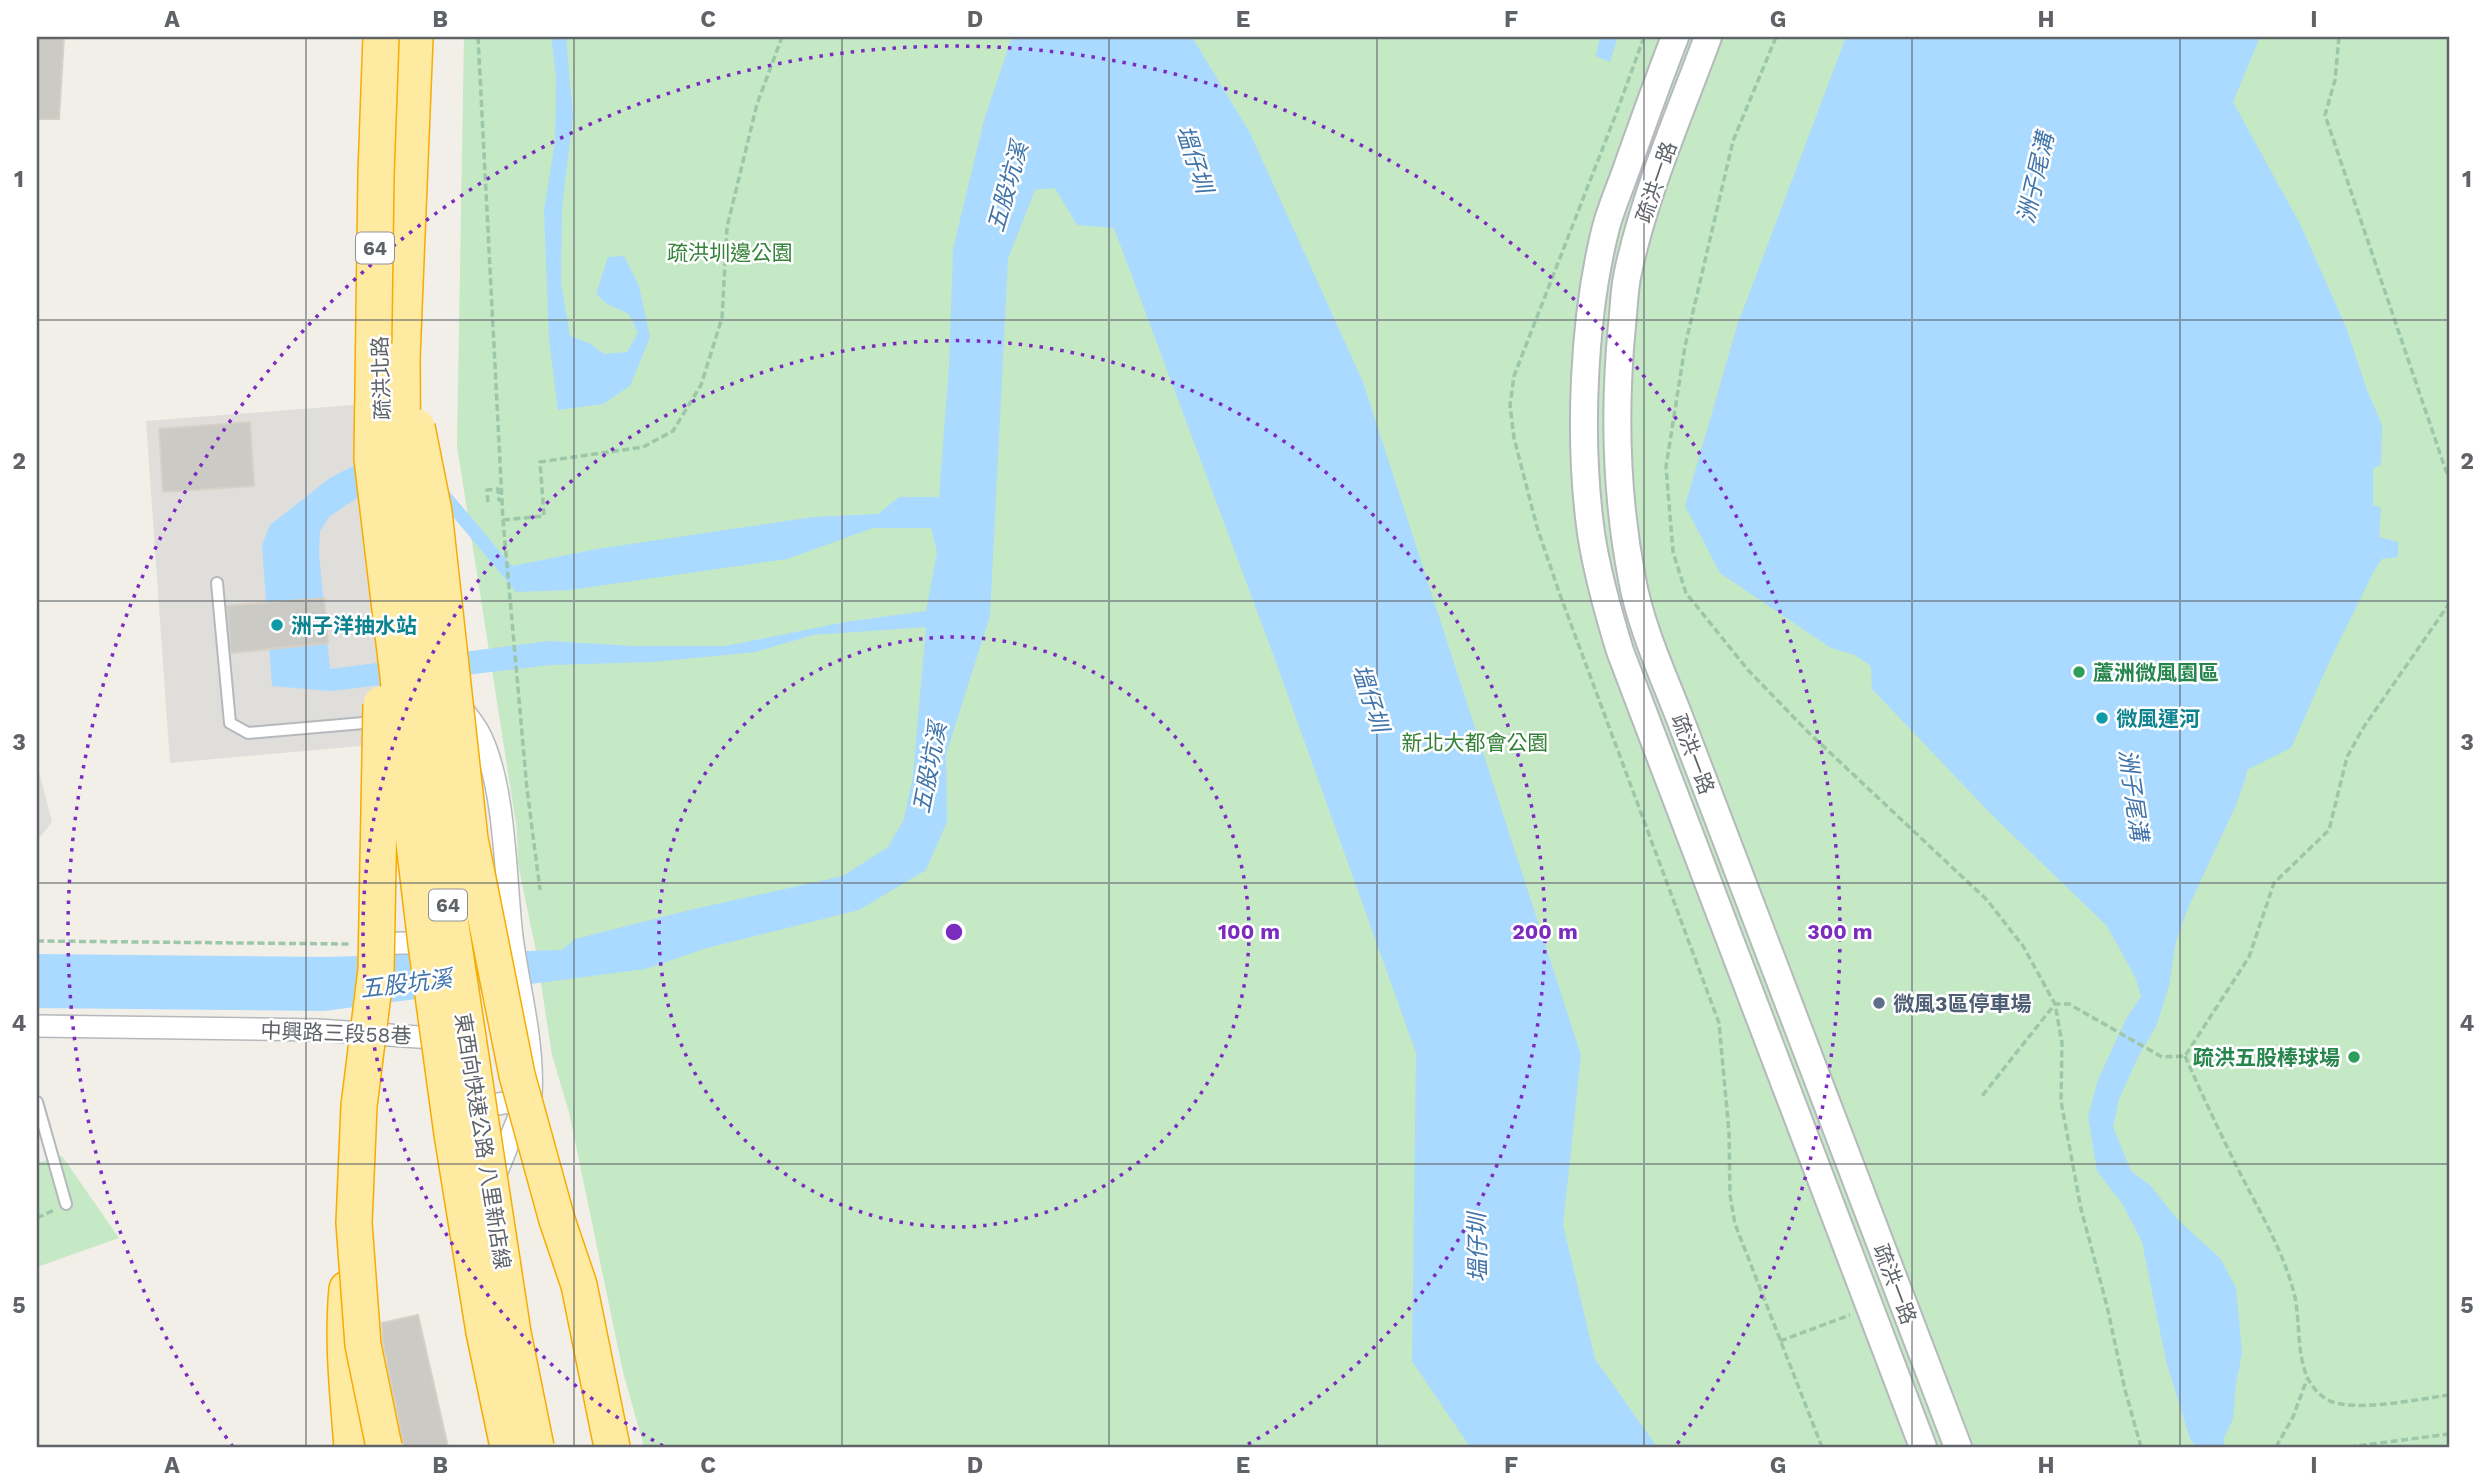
<svg xmlns="http://www.w3.org/2000/svg" width="2486" height="1484" font-family="'Work Sans','Noto Sans TC',sans-serif">
	<style>
		.industrial { fill: #e0deda }
		.green { fill: #c5e8c5 }
		.water { fill: #aadaff; fill-rule: evenodd }
		.building { fill: #cccac5; stroke: #d6d1c6; stroke-width: 2 }
		.lines { fill: none; stroke-linecap: round; stroke-linejoin: round }
		.service-casing { stroke: #b5b8bc; stroke-width: 14 }
		.minor-casing { stroke: #b5b8bc; stroke-width: 24 }
		.tertiary-casing { stroke: #b5b8bc; stroke-width: 30 }
		.trunk-casing { stroke: #f9ab00; stroke-width: 38 }
		.path { stroke: #9cc7a9; stroke-width: 3.5; stroke-dasharray: 7 3.5; stroke-linecap: butt }
		.service { stroke: #fff; stroke-width: 10 }
		.minor { stroke: #fff; stroke-width: 21 }
		.tertiary { stroke: #fff; stroke-width: 26 }
		.trunk { stroke: #feeaa1; stroke-width: 35 }
		.trunk-bridge-casing { stroke: #f9ab00; stroke-width: 38; stroke-linecap: butt }
		.trunk-bridge { stroke: #feeaa1; stroke-width: 35 }
		.grid { fill: none; stroke: #5f6368; stroke-width: 2; stroke-opacity: 0.55 }
		.ring { fill: none; stroke: #7b2cbf; stroke-width: 3.5; stroke-dasharray: 3.5 7 }
		.culture-dot { fill: #0f9aa8; stroke: #fff; stroke-width: 2.5 }
		.leisure-dot { fill: #2e9e5b; stroke: #fff; stroke-width: 2.5 }
		.service-dot { fill: #5c6f8a; stroke: #fff; stroke-width: 2.5 }
		.labels { text-anchor: middle; dominant-baseline: central; stroke-width: 5; stroke-linejoin: round; paint-order: stroke }
		.shield { fill: #fff; stroke: #8f9295; stroke-width: 2 }
		.shield-label { font-size: 19px; font-weight: bold; fill: #5f6368 }
		.street-label { font-size: 21px; fill: #5f6368; stroke: #fff }
		.park-label { font-size: 21px; fill: #348238; stroke: #fff }
		.culture-label { font-size: 21px; font-weight: bold; fill: #0d838f; stroke: #fff; text-anchor: start }
		.leisure-label { font-size: 21px; font-weight: bold; fill: #27864d; stroke: #fff; text-anchor: start }
		.service-label { font-size: 21px; font-weight: bold; fill: #4e5e75; stroke: #fff; text-anchor: start }
		.water-label { font-size: 23px; font-style: italic; fill: #4174aa; stroke: #fff }
		.centre { fill: #7b2cbf; stroke: #fff; stroke-width: 3.5 }
		.ring-label { font-size: 21px; text-anchor: middle; font-weight: bold; fill: #7b2cbf; stroke: #fff; stroke-width: 5; stroke-linejoin: round; paint-order: stroke }
		.neatline { fill: none; stroke: #5f6368; stroke-width: 2.5 }
		.grid-label { font-size: 23px; text-anchor: middle; font-weight: bold; fill: #5f6368 }
	</style>
	<rect width="100%" height="100%" fill="#f1efe8"/>
	<path class="industrial" d="M366,404l28,339 -224,20 -24,-342z
		M37,764l15,58 -15,19z"/>
	<path class="green" d="M464,37h1985v1410h-1805l-21,-75 -54,-260 -17,-57 -16,-104 -18,-87 -1,-34 -60,-384z
		M62,1156l57,82 -82,29v-108l4,3z"/>
	<path class="water" d="M551,37h15l7,80 -11,89 -1,77 9,53 19,7 15,11 23,-2 11,-19 -9,-19 -22,-10 -11,-10 12,-37 16,-1 15,30 11,51 -20,49 -27,18 -45,6 -9,-70 -5,-130 11,-68 1,-67z
		M1012,37h180l58,96 113,249 218,673 -18,170 32,134 62,88h-187l-58,-86 4,-308 -140,-391 -162,-434 -37,-3 -22,-37 -20,2 -27,69 -18,357 -44,138 1,68 -21,48 -67,40 -152,38 -62,21 -321,42 -287,-3v-54l290,3 235,-7 13,-11 119,-30 149,-33 45,-29 16,-28 9,-44 13,-148 -113,8 -58,17 -102,10 -102,3 -220,26 -59,-5 -10,-141 8,-20 60,-47 23,-12 15,-6 60,6 84,100 85,-17 216,-32 65,-3 21,-17h40l10,-131 4,-117 31,-129zM381,482h43l92,110 54,-2 217,-31 86,-31h58l6,24 -11,59 -81,11 -119,24h-92l-85,-5 -219,28 -11,-116 1,-22 10,-15z
		M1600,37h18l-8,25 -14,-6z
		M1846,37h414l-27,65 67,122 46,103 21,63 15,35 -1,40 -8,3v37l8,3 -2,29 19,5v15l-16,2 -8,12 -43,87 -40,90 -44,22 -2,10 -9,25 -48,103 -12,33 -7,45 -13,41 -16,26 -21,46 -6,28 18,44 20,15 26,33 43,39 16,30 6,65 -6,31 -3,35 -10,21 2,7h-29l-6,-8 -24,-78 -24,-119 -19,-37 -26,-34 -9,-54 10,-37 28,-61 15,-23 -5,-17 -29,-53 -115,-111 -120,-126 -1,-23 -16,-11 -24,-7 -111,-75 -35,-67 52,-180z"/>
	<path class="building" d="M37,37h27l-5,82h-22z
		M250,422l4,64 -91,6 -4,-63z
		M324,598l4,45 -97,10 -4,-47z
		M418,1315l30,132h-44l-21,-105 -1,-19z"/>
	<g class="lines">
		<defs>
			<path id="service" d="M217,583l13,140 18,10 127,-11
				M37,1102l29,102"/>
			<path id="minor" d="M459,706c8,9 17,20 22,31 25,53 24,141 31,200 7,53 22,105 19,158l-5,4 -32,80
				M370,944l67,-2
				M37,1026l281,4 129,9
				M470,1109l56,-10"/>
			<path id="tertiary" d="M1675,37c-16,41 -31,83 -46,125 -7,21 -17,43 -23,65 -23,91 -28,212 -15,306 6,40 17,79 29,118l303,796
				M1708,37c-28,76 -63,156 -80,235 -4,17 -4,36 -6,53 -8,83 -6,171 10,254 9,49 32,98 50,145l276,723"/>
			<path id="trunk" d="M402,358l13,-321
				M557,1220l22,65 33,162
				M347,1289c-5,53 1,105 5,158"/>
		</defs>
		<use href="#service" class="service-casing"/>
		<use href="#minor" class="minor-casing"/>
		<use href="#tertiary" class="tertiary-casing"/>
		<use href="#trunk" class="trunk-casing"/>
		<path class="path" d="M478,37l25,483 24,269 13,101
			M1644,37l-28,77 -102,262 -4,29 4,33 23,89 22,65 160,431 10,109 1,63 5,29 87,223
			M1776,37l-43,104 -48,205 -19,121 7,85 13,41 62,77 60,62 179,168 36,46 32,58 -73,92
			M2339,37l-4,43 -10,35 121,356 3,4
			M488,502l-1,-12 11,-1 1,11h2
			M503,520l41,-4 -4,-54 103,-15 30,-16 28,-46 21,-67 5,-91 30,-123 25,-67
			M37,941l313,3
			M2185,1056c18,41 37,81 57,121 19,37 41,74 52,116 9,34 -3,86 34,107 25,13 92,-1 121,-5
			M37,1218l17,-8
			M1780,1341l70,-26
			M2141,1447l-16,-57 -18,-84 -26,-97 -20,-108 1,-58 -7,-39h14l93,53 23,-1 64,-99 25,-74 55,-53 18,-73 16,-29 86,-124
			M2276,1447l17,-30 14,-38
			M2349,1447l100,-13"/>
		<use href="#service" class="service"/>
		<use href="#minor" class="minor"/>
		<use href="#tertiary" class="tertiary"/>
		<use href="#trunk" class="trunk"/>
		<defs>
			<path id="trunk-bridge" d="M381,37l-5,137 -4,285 26,217 12,133 16,135 26,190 32,198 24,115
				M402,358l1,154 27,206 21,208 62,407 23,114
				M417,427l17,85 36,327 47,236 40,145
				M381,704l-5,266 -17,136 -5,117 9,122 21,102"/>
		</defs>
		<use href="#trunk-bridge" class="trunk-bridge-casing"/>
		<use href="#trunk-bridge" class="trunk-bridge"/>
	</g>
	<path class="grid" d="M306,37v1410M574,37v1410M842,37v1410M1109,37v1410M1377,37v1410M1644,37v1410M1912,37v1410M2180,37v1410M37,320h2412M37,601h2412M37,883h2412M37,1164h2412"/>
	<g class="ring">
		<circle cx="954" cy="932" r="295"/>
		<path d="M663 1446A591 591 0 1 1 1245 1446"/>
		<path d="M233 1447A886 886 0 1 1 1675 1447"/>
	</g>
	<g class="culture-dot">
		<circle cx="277" cy="625" r="7"/>
		<circle cx="2102" cy="718" r="7"/>
	</g>
	<g class="leisure-dot">
		<circle cx="2079" cy="672" r="7"/>
		<circle cx="2354" cy="1057" r="7"/>
	</g>
	<circle class="service-dot" cx="1879" cy="1003" r="7"/>
	<g class="labels">
		<g class="shield">
			<rect x="356" y="232.5" width="38" height="31" rx="5"/>
			<rect x="429" y="889.5" width="38" height="31" rx="5"/>
		</g>
		<g class="shield-label">
			<text x="375" y="248">64</text>
			<text x="448" y="905">64</text>
		</g>
		<g class="street-label">
			<text transform="translate(1656 182) rotate(-71)">疏洪一路</text>
			<text transform="translate(381 378) rotate(-92)">疏洪北路</text>
			<text transform="translate(1693 754) rotate(69)">疏洪一路</text>
			<text transform="translate(336 1033) rotate(2)">中興路三段58巷</text>
			<text transform="translate(483 1141) rotate(81)">東西向快速公路 八里新店線</text>
			<text transform="translate(1895 1284) rotate(69)">疏洪一路</text>
		</g>
		<g class="park-label">
			<text x="730" y="252">疏洪圳邊公園</text>
			<text x="1475" y="742">新北大都會公園</text>
		</g>
		<g class="culture-label">
			<text x="291" y="625">洲子洋抽水站</text>
			<text x="2116" y="718">微風運河</text>
		</g>
		<g class="leisure-label">
			<text x="2093" y="672">蘆洲微風園區</text>
			<text x="2340" y="1057" text-anchor="end">疏洪五股棒球場</text>
		</g>
		<g class="service-label">
			<text x="1893" y="1003">微風3區停車場</text>
		</g>
		<g class="water-label">
			<text transform="translate(1194 159) rotate(72)">塭仔圳</text>
			<text transform="translate(2036 178) rotate(-77)">洲子尾溝</text>
			<text transform="translate(1008 187) rotate(-74)">五股坑溪</text>
			<text transform="translate(1370 698) rotate(72)">塭仔圳</text>
			<text transform="translate(930 768) rotate(-79)">五股坑溪</text>
			<text transform="translate(2133 795) rotate(82)">洲子尾溝</text>
			<text transform="translate(406 984) rotate(-7)">五股坑溪</text>
			<text transform="translate(1478 1248) rotate(-91)">塭仔圳</text>
		</g>
	</g>
	<circle cx="954" cy="932" r="10" class="centre"/>
	<g class="ring-label">
		<text x="1249" y="939">100 m</text>
		<text x="1545" y="939">200 m</text>
		<text x="1840" y="939">300 m</text>
	</g>
	<rect width="2486" height="1484" fill="none" stroke="#ffffff" stroke-width="77"/>
	<rect x="38" y="38" width="2410" height="1408" class="neatline"/>
	<g class="grid-label">
		<text x="172" y="27">A</text>
		<text x="440" y="27">B</text>
		<text x="708" y="27">C</text>
		<text x="975" y="27">D</text>
		<text x="1243" y="27">E</text>
		<text x="1511" y="27">F</text>
		<text x="1778" y="27">G</text>
		<text x="2046" y="27">H</text>
		<text x="2314" y="27">I</text>
		<text x="19" y="187">1</text>
		<text x="2467" y="187">1</text>
		<text x="19" y="469">2</text>
		<text x="2467" y="469">2</text>
		<text x="19" y="750">3</text>
		<text x="2467" y="750">3</text>
		<text x="19" y="1031">4</text>
		<text x="2467" y="1031">4</text>
		<text x="19" y="1313">5</text>
		<text x="2467" y="1313">5</text>
		<text x="172" y="1473">A</text>
		<text x="440" y="1473">B</text>
		<text x="708" y="1473">C</text>
		<text x="975" y="1473">D</text>
		<text x="1243" y="1473">E</text>
		<text x="1511" y="1473">F</text>
		<text x="1778" y="1473">G</text>
		<text x="2046" y="1473">H</text>
		<text x="2314" y="1473">I</text>
	</g>
</svg>
